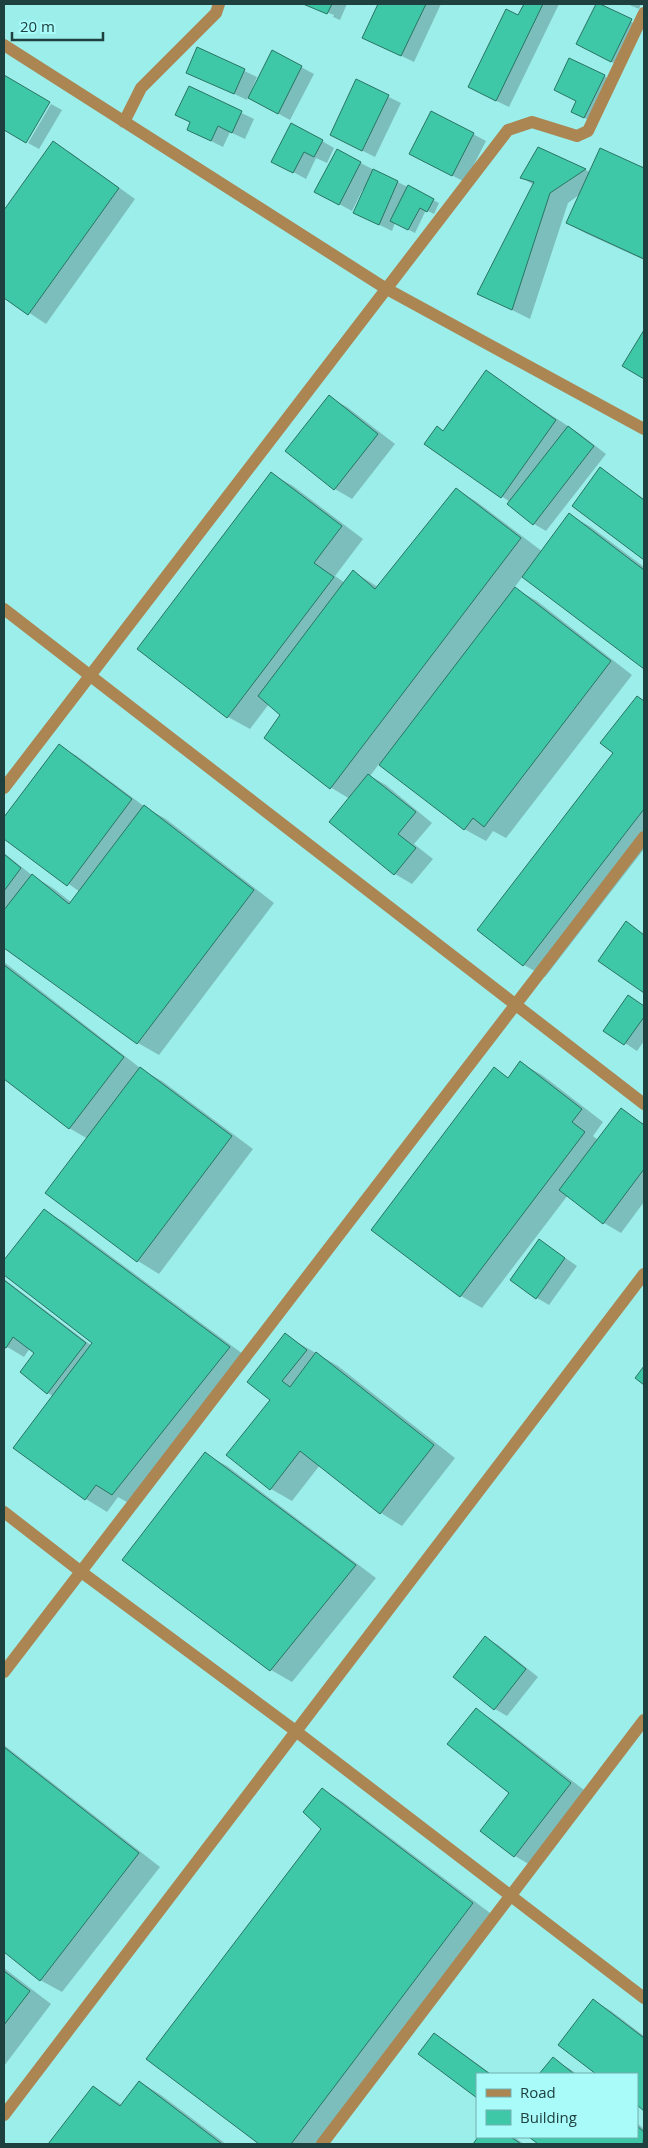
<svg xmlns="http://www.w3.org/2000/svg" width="648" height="2148" font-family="'Open Sans',sans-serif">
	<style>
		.shadow { fill: #0003 }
		.building { fill: #3fc8a8; stroke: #297462 }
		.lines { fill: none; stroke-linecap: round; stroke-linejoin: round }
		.minor { stroke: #ac8652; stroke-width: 12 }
	</style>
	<rect width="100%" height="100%" fill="#9ceeeb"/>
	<path class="shadow" d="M306,4h41l-7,16 -7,-3 1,-2z
		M379,4h62l-27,58 -50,-24z
		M525,4h34l-50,103 -27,-13z
		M597,4l46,24 -20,40 -46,-24z
		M627,4h14l-2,5z
		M198,49l59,28 -6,14h2l20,-39 41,22 -24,46 -42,-23 -1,3 -59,-28z
		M4,76l45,26 -24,40 -21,-13z
		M604,76l12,7 -20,41 -23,-12z
		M356,81l45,22 -26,54 -44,-22z
		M190,88l64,31 -9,20 -15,-7 -7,15 -34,-17 3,-7z
		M51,104l11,6 -23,39 -11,-6z
		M473,134l13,7 -21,41 -42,-21z
		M322,141l12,7 -7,15 -11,-5 -10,21 -33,-18z
		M53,143l18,10 64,46 -89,125 -42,-28v-84z
		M539,148l51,24 11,-22 43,20v90l-59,-27 -18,-10 13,-29 -12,9 -38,116 -52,-26 56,-108 -12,-7z
		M337,151l102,52 -5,11 -8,-4 -11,23 -20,-10 -3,8 -37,-18 10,-23 -2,-1 -11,22 -24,-13z
		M486,372l94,62 26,20 -60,77 -12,-7 -24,-22 -84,-58 11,-16 7,4z
		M329,397l18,10 48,37 -43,55 -17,-10 -48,-38z
		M601,469l43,30v60l-70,-53z
		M272,474l21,12 70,53 -28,37 10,7 9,-11 24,15 78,-98 21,13 66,50 27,-37 21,12 53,40v100l-121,-91 -9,12 23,13 95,74 -126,163 -13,-7 -7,10 -22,-12 -85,-65 -9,12 16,9 46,38 -18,21 19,15 -21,25 -17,-10 -64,-52 19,-23 -20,-12 -48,-72 -13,-11 -19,25 -22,-12 -89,-68z
		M637,697l7,4v148l-99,128 -21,-12z
		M59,746l18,10 68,51 21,12 108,84 -115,152 -21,-12 -134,-97v-93l29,23 20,12 19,15 8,-11 -76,-54v-18z
		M626,923l18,13v56l-44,-32z
		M4,962l140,109 18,10 91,68 -94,125 -21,-13 -91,-68 41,-54 -19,-11 -65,-50z
		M629,996l15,10v35l-7,10 -32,-21z
		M521,1063l21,12 61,47 -10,14 5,4 23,-30 23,14v78l-23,31 -17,-10 -36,-28 -86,113 -21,-12 -88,-66 122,-161 14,9z
		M44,1211l22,12 185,137 -117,146 -16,-9 -11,15 -21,-13 -71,-51 39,-51 -6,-4 -12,-40 -6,-5 -6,9 -20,-12v-66l88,67 2,-3 -90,-70v-11z
		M551,1248l26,18 -28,39 -12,-7z
		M285,1335l53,31 117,92 -53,68 -21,-13 -61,-48 -28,36 -21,-12 -43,-34 44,-55z
		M205,1454l22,12 149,112 -84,104 -21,-12z
		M485,1638l13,7 40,32 -31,39 -12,-7z
		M476,1710l17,10 95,73 -56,73 -17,-10 -4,-63z
		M4,1745l156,122 -98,125 -22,-12 -36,-29z
		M322,1789l21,13 151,114 -173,228h-60l-114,-85 176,-231z
		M4,1968l47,36 -47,62z
		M594,2001l17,10 33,25v74l-7,-6v-30h-39l-38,-29z
		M434,2034l12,7 45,33h-14z
		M553,2059l17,10 7,5h-36z
		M140,2082l21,13 65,49h-176l44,-57 28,18z
		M637,2123l7,6v15h-104l-9,-7h106z
		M480,2137h34l10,7h-50z"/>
	<path class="building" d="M303,4h29l-5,10z
		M378,4h48l-25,52 -39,-18z
		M524,4h19l-47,97 -28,-14 38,-78 12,6z
		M596,4h4l32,15 -21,43 -35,-18z
		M197,47l48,22 -11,25 -48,-21z
		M272,50l30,16 -24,48 -30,-16z
		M569,58l36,17 -21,43 -13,-6 5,-11 -22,-11z
		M4,75l46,27 -24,41 -22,-13z
		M356,79l33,16 -27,56 -32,-16z
		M189,86l53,25 -10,22 -14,-7 -7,15 -24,-11 3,-8 -15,-7z
		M431,111l43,22 -22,43 -43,-22z
		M291,123l32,17 -9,17 -10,-5 -11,21 -22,-11z
		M53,141l66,47 -91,127 -24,-17v-88z
		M538,147l48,22 -36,24 -38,117 -35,-16 57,-112 -14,-4z
		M600,148l44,20v91l-78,-36z
		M337,149l24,13 -22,43 -25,-13z
		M373,169l25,12 -19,44 -26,-12z
		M408,185l26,14 -7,13 -7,-4 -12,22 -18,-9z
		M644,330v49l-22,-13z
		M486,370l70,50 -55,78 -77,-54 13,-18 6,5z
		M329,395l49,39 -44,56 -49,-39z
		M568,426l26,20 -61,79 -26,-21z
		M600,467l44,33v60l-72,-54z
		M271,472l71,54 -28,37 20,14 -107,141 -90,-69z
		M456,488l65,50 -191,251 -66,-51 16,-23 -22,-19 95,-126 22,19z
		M569,513l75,57v99l-122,-92z
		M515,587l96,74 -127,166 -11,-9 -9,12 -85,-65z
		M637,696l7,5v108l-121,157 -46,-36 136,-177 -13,-10z
		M59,744l73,55 -65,87 -63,-47v-22z
		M368,774l48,38 -18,22 18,14 -22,27 -65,-53z
		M144,805l110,85 -117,154 -133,-96v-38l28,-36 37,30z
		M4,854l17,14 -17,23z
		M626,921l18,14v58l-46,-32z
		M4,965l120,92 -55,72 -65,-50z
		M628,995l16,11v11l-20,28 -21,-14z
		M520,1061l62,48 -10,13 13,10 -125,165 -89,-67 123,-163 14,11z
		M140,1067l92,69 -95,126 -92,-69z
		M621,1108l23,17v44l-41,55 -44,-34z
		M44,1209l186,138 -118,148 -16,-10 -11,15 -72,-52 79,-105 -88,-68v-15z
		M539,1239l26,19 -29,41 -26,-19z
		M4,1280l82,63 -39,51 -27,-22 14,-19 -21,-16 -7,11 -2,-1z
		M285,1333l22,17 -25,31 8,6 26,-35 118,93 -54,69 -80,-63 -30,39 -44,-35 44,-55 -23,-18z
		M644,1366v19l-9,-7z
		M205,1452l151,113 -86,106 -148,-111z
		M485,1636l41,33 -32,41 -41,-33z
		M476,1708l95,75 -57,74 -34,-26 29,-38 -62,-49z
		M4,1747l135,106 -99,128 -36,-29z
		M322,1788l151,115 -182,241h-32l-113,-85 175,-230 -18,-17z
		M4,1971l26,20 -26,34z
		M593,1999l51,39v73l-7,-6v-31h-41l-38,-29z
		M434,2033l56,41h-13v24l-59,-44z
		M553,2057l21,17h-35z
		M139,2081l83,63h-174l45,-58 27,20z
		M637,2126l7,6 -1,12h-105l-9,-7h108z
		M478,2137h33l10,7h-48z"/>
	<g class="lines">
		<path class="minor" d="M4,45l381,243 259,141
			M124,122l17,-34 75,-75 3,-9
			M4,609l640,495
			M4,788l504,-658 24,-8 45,14 11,-5 56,-118
			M4,1512l76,59 217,161 347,266
			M4,1672l640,-835
			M4,2115l640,-841
			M322,2144l322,-424"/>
	</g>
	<rect width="648" height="2148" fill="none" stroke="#1e403f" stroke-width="10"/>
	<rect x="476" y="2073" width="162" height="65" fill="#a9fbf9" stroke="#71b0af"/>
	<rect x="486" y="2089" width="25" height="8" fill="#ac8652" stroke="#71b0af"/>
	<text x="520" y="2098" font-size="15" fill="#1e403f">Road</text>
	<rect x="486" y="2110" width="25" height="15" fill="#3fc8a8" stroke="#71b0af"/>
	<text x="520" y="2123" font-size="15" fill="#1e403f">Building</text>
	<path d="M12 32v8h91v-8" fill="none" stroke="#1e403f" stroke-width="2.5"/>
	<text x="20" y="32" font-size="15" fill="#1e403f" stroke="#a9fbf9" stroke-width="4" paint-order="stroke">20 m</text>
</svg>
